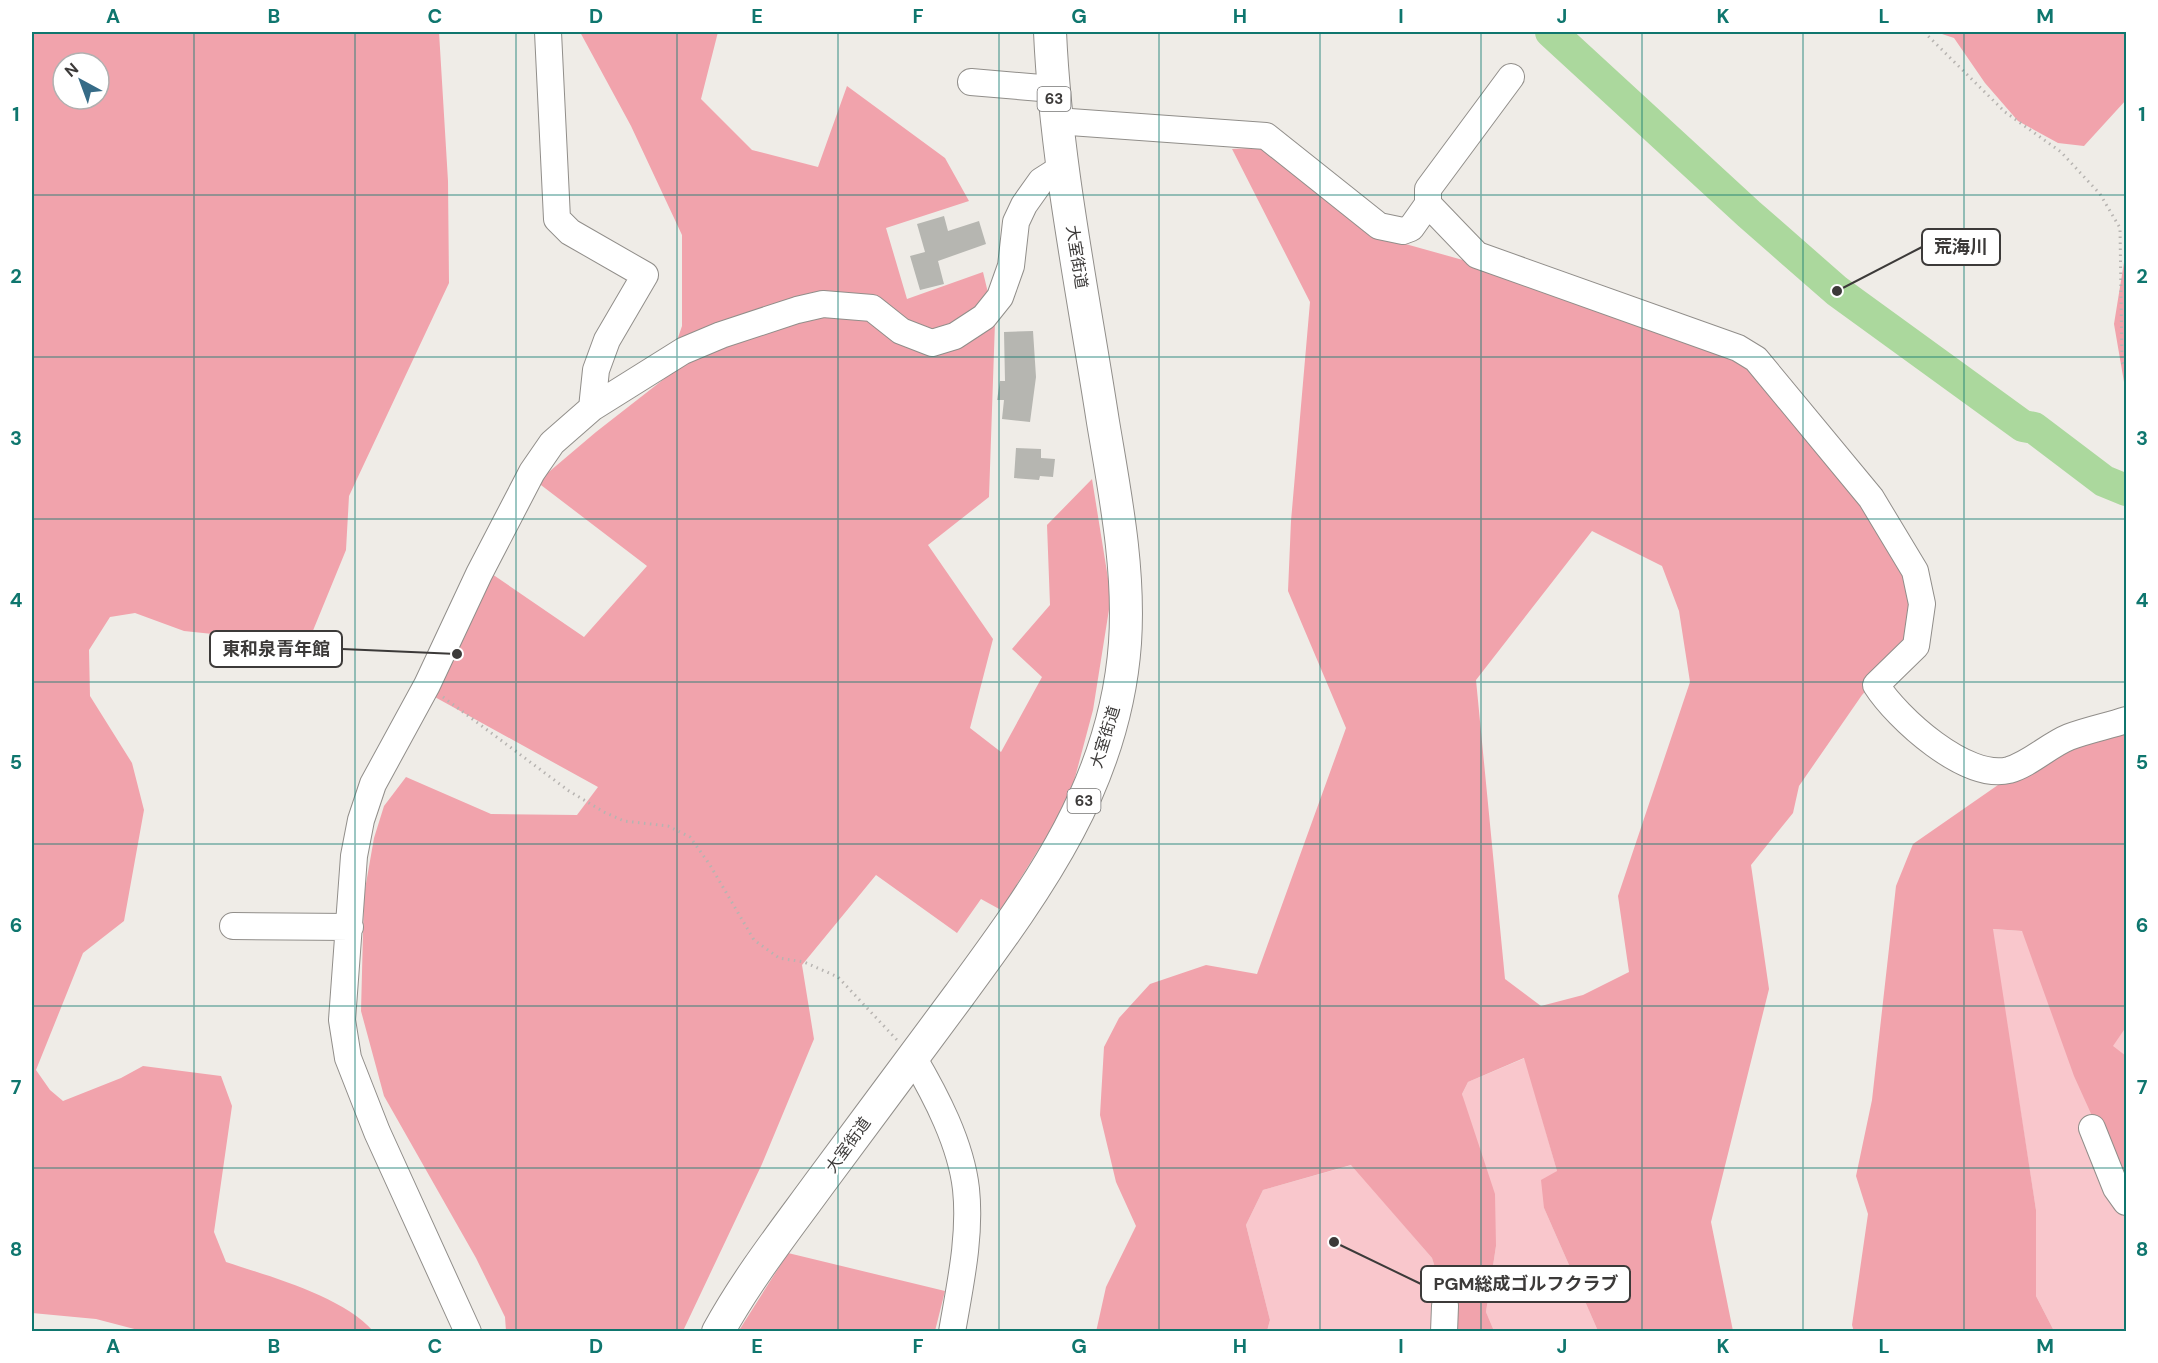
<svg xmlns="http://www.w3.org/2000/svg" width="2158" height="1363" font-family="'DM Sans','Noto Sans JP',sans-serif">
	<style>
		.green { fill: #f9c7cc }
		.forest { fill: #f1a3ac; fill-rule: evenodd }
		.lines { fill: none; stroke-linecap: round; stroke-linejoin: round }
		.river { stroke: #abd89d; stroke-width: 32 }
		.building { fill: #b6b6b1 }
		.minor-casing { stroke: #918e8a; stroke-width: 28 }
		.major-casing { stroke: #918e8a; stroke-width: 34 }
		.path { stroke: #b7b4b1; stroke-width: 3; stroke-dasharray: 1.5 4.5; stroke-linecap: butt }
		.minor { stroke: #fff; stroke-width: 26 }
		.major { stroke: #fff; stroke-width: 32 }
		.grid { fill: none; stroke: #0f766e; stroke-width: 1.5; stroke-opacity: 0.55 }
		.labels { text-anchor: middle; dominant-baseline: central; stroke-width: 4.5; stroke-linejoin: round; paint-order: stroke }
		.shield { fill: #fff; stroke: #767574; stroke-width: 1.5 }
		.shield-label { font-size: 15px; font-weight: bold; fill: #3c3a39 }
		.street-label { font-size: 16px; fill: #3c3a39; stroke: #fff }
		.leader { fill: none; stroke: #3c3a39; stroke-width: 2 }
		.callout-dot { fill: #3c3a39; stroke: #fff; stroke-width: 2 }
		.callout { fill: #fff; stroke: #3c3a39; stroke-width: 2 }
		.callout-label { font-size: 18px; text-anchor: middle; font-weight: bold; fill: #3c3a39 }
		.neatline { fill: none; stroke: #0f766e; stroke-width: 2 }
		.grid-label { font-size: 20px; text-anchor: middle; font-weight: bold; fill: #0f766e }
	</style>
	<rect width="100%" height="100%" fill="#efece7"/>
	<path class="green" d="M1992,929l29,2 105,25v375h-72l-18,-35v-86z
		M1525,1058l32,113 -13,37 54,123h-104l-8,-19 10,-66 -34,-152 6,-12z
		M1352,1165l80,93 23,73h-188l3,-11 -24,-95 17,-35z"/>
	<path class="forest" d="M32,32h407l9,149 1,102 -100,213 -3,54 -34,83 -22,9 -106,-11 -49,-18 -25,4 -21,33 1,46 42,67 12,47 -20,111 -41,32 -47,117 14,20 13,11 58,-23 22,-12 78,10 11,30 -18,126 12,30c45,15 116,34 147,69h-231l-46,-12 -64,-6zM63,63h36v36h-36z
		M580,32h138l-17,67 51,51 66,17 29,-81 98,72 24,43 -83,27 21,71 76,-27 12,50 -6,175 -61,48 65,94 -23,89 31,24 41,-75 -30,-28 38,-44 -3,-80 45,-46 19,118 -18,113 -24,90 -68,110 -20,-11 -24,34 -81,-58 -74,90 12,74 -52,125 -79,167h-177l-1,-14 -29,-59 -92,-162 -23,-85 3,-116 10,-57 10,-32 22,-29 85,37 86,1 21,-28 -165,-91 59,-122 92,63 63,-71 -110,-84 59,-50 68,-53 18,-53v-91l-51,-109z
		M1936,32h190v68l-42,46 -26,-3 -40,-22 -33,-38 -31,-45z
		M1267,147l117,91 86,24 278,103 110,130 48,78 7,29 -9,45 -42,48 -63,91 -6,27 -42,52 18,124 -58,233 22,109h-135l-54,-123 -3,-28 16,-9 -33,-113 -56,24 -6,12 33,100 1,52 -10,66 8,19h-39l-23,-73 -81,-93 -88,25 -17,35 24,95 -3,11 -171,1 10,-45 30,-61 -20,-44 -16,-67 4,-68 15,-29 31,-34 56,-19 51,9 89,-246 -58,-137 3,-70 19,-219 -78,-153zM1592,531l70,35 17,45 11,71 -72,214 11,76 -46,23 -42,11 -36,-27 -29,-299z
		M2126,250v135l-2,-3 -10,-58z
		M2126,728v299l-13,19 13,10v135l-52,-115 -52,-145 -29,-2 43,281v86l18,35 -200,1 -2,-7 16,-111 -12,-38 16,-76 24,-214 17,-42 85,-59 75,-44z
		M788,1253l157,38 -10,40 -197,1z"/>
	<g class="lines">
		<path class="river" d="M1551,32l198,182 88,77 186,135 11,2 70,53 22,9"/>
	</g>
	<path class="building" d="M944,216l4,15 31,-10 7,23 -48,17 6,23 -24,6 -10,-34 15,-4 -8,-28z
		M1033,331l3,46 -6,45 -28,-3 2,-19h-7l3,-19h5l-1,-49z
		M1016,448l25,1v9l14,1 -2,18 -13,-1 -1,4 -25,-2z"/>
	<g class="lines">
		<defs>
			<path id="minor" d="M548,32l9,187 13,13 75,43 -38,65 -11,30 -4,38
				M1511,77l-83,112v15l49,51 261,93 18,11 115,139 44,73 7,33 -6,42 -40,39c21,33 90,96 133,85 21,-6 40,-25 60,-33 18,-7 39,-11 57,-17
				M971,82l82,7
				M1056,121l210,15 113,90 24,5 8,-3 17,-24
				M233,926l117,1
				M913,1057c23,39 48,87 53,132 5,47 -6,96 -14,143
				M2092,1128l24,60 10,14
				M468,1332l-91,-200 -29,-74 -6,-38 12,-164 7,-36 12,-36 54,-99 52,-111 53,-102 20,-29 40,-35 91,-57 38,-16 76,-25 26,-6 49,4 29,23 31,12 23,-7 29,-19 16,-20 11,-31 5,-44 8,-17 17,-24 22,-14
				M1444,1332l1,-26"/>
			<path id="major" d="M718,1332c29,-53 66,-100 101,-148 47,-63 94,-127 141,-190 80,-109 155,-211 165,-351 5,-74 -10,-149 -22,-221 -20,-130 -47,-259 -53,-390"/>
		</defs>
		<use href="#minor" class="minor-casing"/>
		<use href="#major" class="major-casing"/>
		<path class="path" d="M1924,32l81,80 56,40 39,42 20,34 2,134 4,8
			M443,697l126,94 35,21 20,9 44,5 22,11 20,28 44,75 25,18 25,4 34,15 59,63"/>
		<use href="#minor" class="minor"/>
		<use href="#major" class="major"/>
	</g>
	<path class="grid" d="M194,32v1300M355,32v1300M516,32v1300M677,32v1300M838,32v1300M999,32v1300M1159,32v1300M1320,32v1300M1481,32v1300M1642,32v1300M1803,32v1300M1964,32v1300M32,195h2094M32,357h2094M32,519h2094M32,682h2094M32,844h2094M32,1006h2094M32,1168h2094"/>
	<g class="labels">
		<g class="shield">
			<rect x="1037.5" y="87" width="33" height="24" rx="4.5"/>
			<rect x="1067.5" y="789" width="33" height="24" rx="4.5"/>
		</g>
		<g class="shield-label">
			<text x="1054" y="99">63</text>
			<text x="1084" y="801">63</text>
		</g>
		<g class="street-label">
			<text transform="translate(1077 257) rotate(81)">大室街道</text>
			<text transform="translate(1105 737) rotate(-73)">大室街道</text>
			<text transform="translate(848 1145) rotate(-54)">大室街道</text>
		</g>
	</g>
	<path class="leader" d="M1837 291L1922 247M457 654L342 649M1334 1242L1421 1284"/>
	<g class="callout-dot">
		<circle cx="1837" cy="291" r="6"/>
		<circle cx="457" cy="654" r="6"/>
		<circle cx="1334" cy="1242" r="6"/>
	</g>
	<g class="callout">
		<rect x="1922" y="229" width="78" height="36" rx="6"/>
		<rect x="210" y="631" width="132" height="36" rx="6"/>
		<rect x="1421" y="1266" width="209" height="36" rx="6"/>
	</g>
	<g class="callout-label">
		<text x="1961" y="253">荒海川</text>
		<text x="276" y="655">東和泉青年館</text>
		<text x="1526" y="1290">PGM総成ゴルフクラブ</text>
	</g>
	<rect width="2158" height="1363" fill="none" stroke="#ffffff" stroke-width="66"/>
	<g transform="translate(81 81) rotate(319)"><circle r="28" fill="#ffffff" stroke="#b1b0b0" stroke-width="1.5"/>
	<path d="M0-4.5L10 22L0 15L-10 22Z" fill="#366b87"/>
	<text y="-9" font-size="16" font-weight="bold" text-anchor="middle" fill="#3c3a39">N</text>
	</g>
	<rect x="33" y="33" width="2092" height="1297" class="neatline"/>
	<g class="grid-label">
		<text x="113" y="23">A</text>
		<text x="274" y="23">B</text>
		<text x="435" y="23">C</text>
		<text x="596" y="23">D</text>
		<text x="757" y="23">E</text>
		<text x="918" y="23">F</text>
		<text x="1079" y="23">G</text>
		<text x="1240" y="23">H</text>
		<text x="1401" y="23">I</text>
		<text x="1562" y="23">J</text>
		<text x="1723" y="23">K</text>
		<text x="1884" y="23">L</text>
		<text x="2045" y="23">M</text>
		<text x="16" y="121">1</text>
		<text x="2142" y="121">1</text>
		<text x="16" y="283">2</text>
		<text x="2142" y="283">2</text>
		<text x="16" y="445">3</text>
		<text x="2142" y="445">3</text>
		<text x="16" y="607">4</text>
		<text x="2142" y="607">4</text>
		<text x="16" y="769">5</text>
		<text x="2142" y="769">5</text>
		<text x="16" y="932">6</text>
		<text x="2142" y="932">6</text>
		<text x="16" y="1094">7</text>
		<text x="2142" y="1094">7</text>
		<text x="16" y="1256">8</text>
		<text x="2142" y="1256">8</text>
		<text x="113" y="1353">A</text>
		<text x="274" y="1353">B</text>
		<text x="435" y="1353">C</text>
		<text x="596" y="1353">D</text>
		<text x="757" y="1353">E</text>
		<text x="918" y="1353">F</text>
		<text x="1079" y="1353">G</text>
		<text x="1240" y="1353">H</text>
		<text x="1401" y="1353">I</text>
		<text x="1562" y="1353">J</text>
		<text x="1723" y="1353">K</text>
		<text x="1884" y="1353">L</text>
		<text x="2045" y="1353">M</text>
	</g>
</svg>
